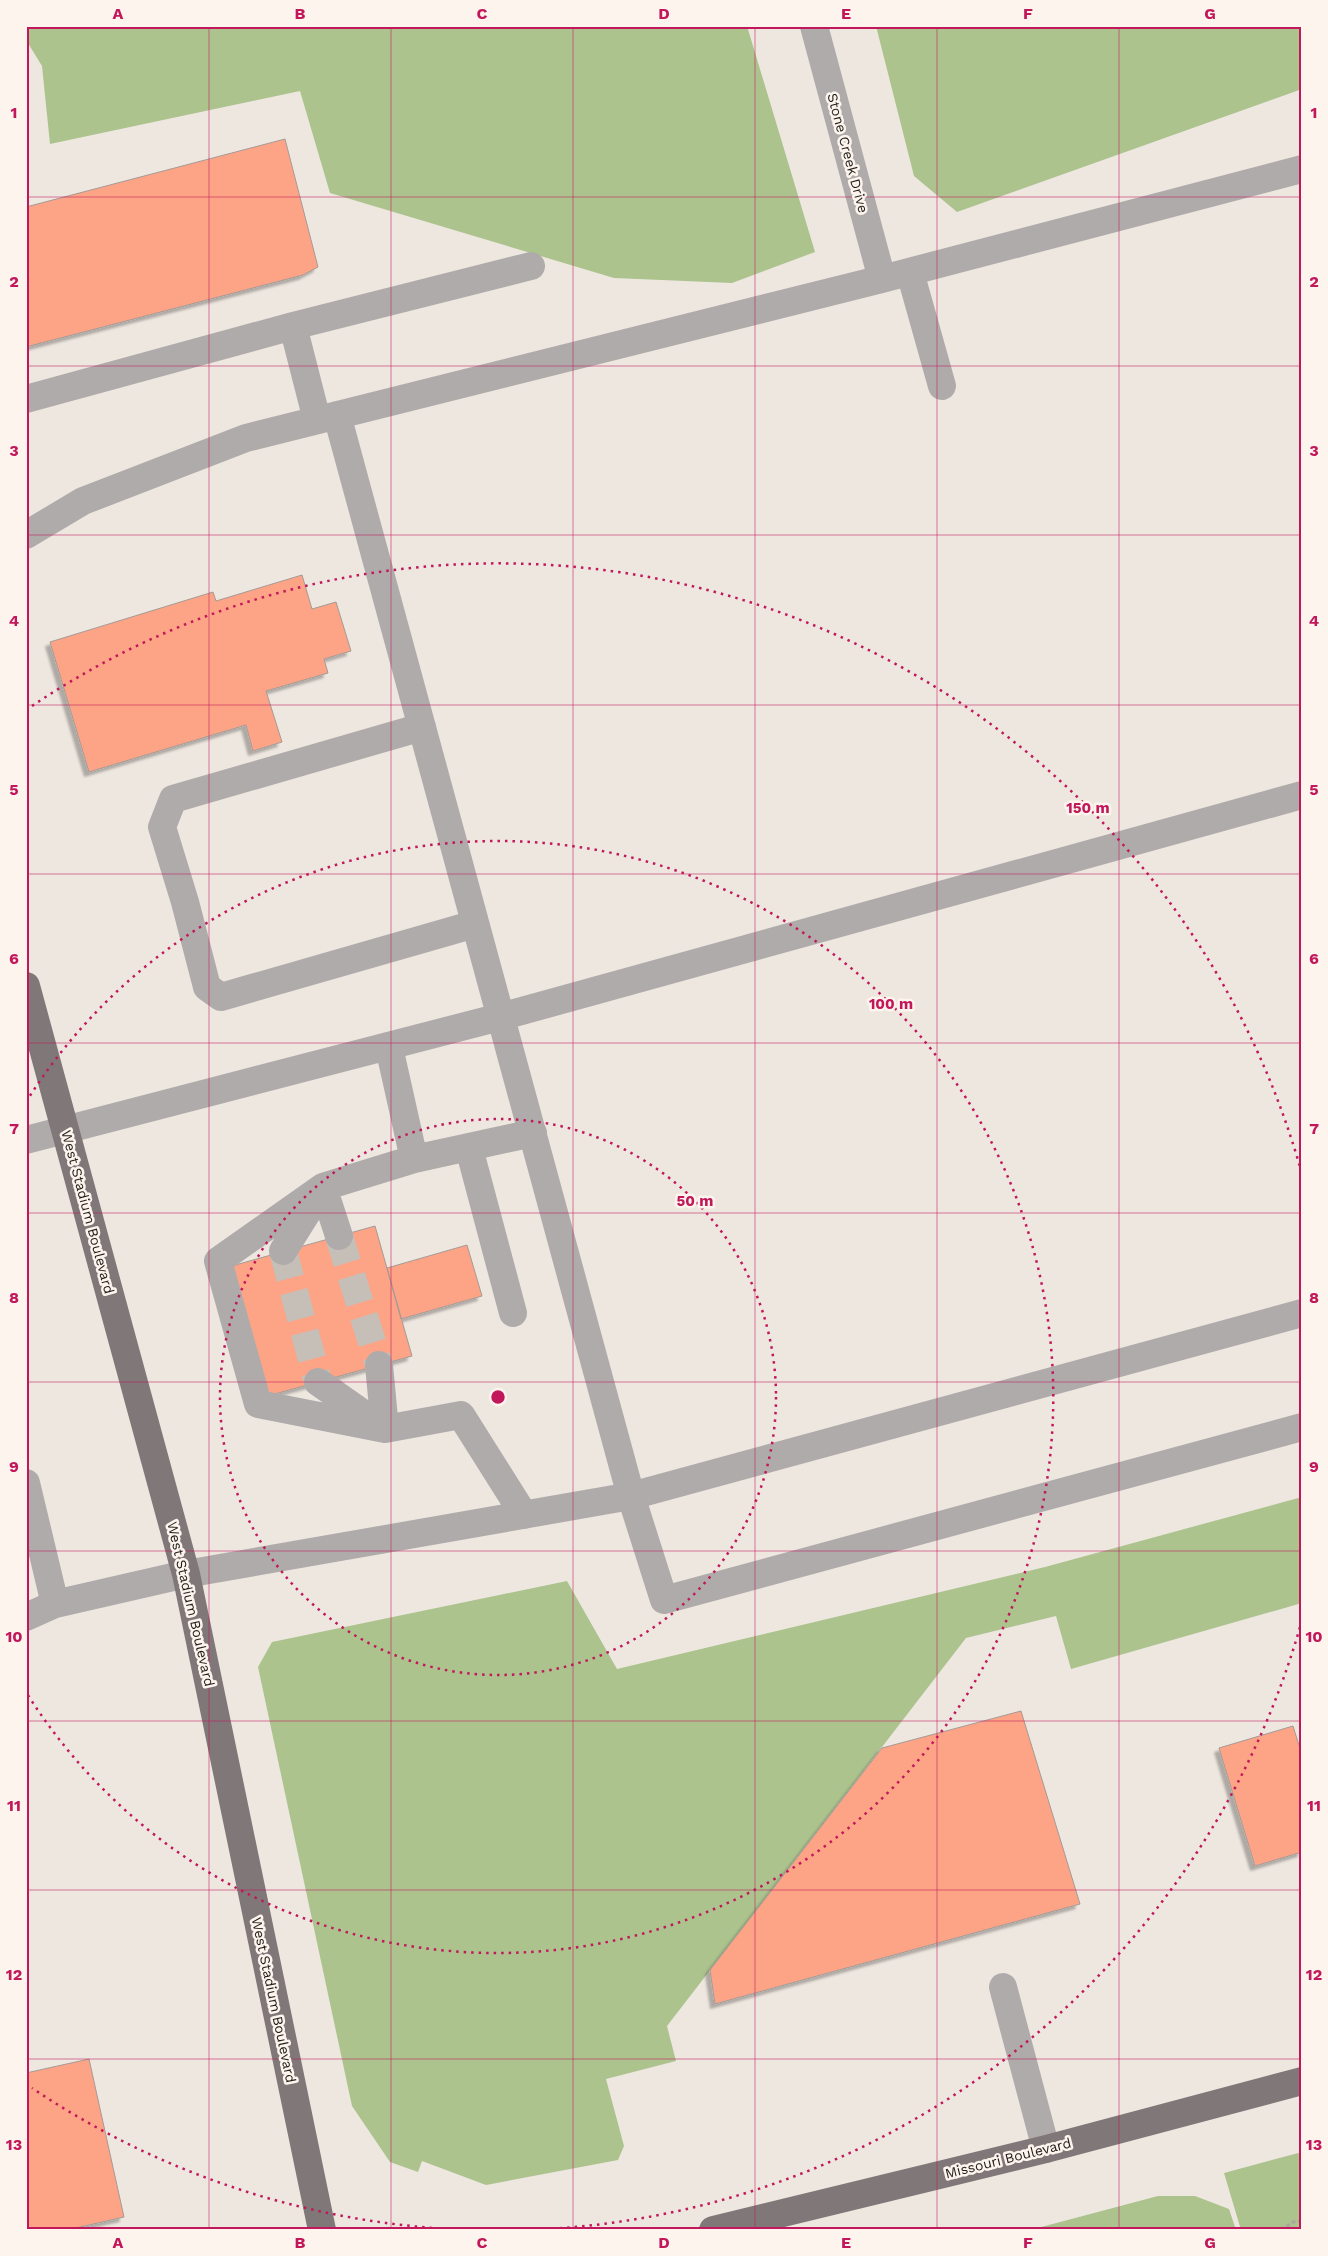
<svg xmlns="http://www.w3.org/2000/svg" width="1328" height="2256" font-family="'Work Sans',sans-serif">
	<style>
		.green { fill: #acc38e }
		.building { fill: #fda386; stroke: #a49a96; filter: url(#shadow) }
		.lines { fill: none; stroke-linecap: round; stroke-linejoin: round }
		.minor-tunnel { stroke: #c5bfb8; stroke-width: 28; stroke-dasharray: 28 14; stroke-linecap: butt }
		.path { stroke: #a9a49e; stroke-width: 3; stroke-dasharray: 4 2.5; stroke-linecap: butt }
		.minor { stroke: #b0abab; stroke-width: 28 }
		.major { stroke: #807779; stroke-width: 28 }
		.grid { fill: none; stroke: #c2185b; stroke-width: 1; stroke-opacity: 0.55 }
		.ring { fill: none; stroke: #c2185b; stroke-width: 2.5; stroke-dasharray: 2.5 5 }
		.labels { text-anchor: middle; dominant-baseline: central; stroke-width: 5; stroke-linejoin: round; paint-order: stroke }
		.street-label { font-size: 14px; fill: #1f1d1a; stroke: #fcf4ed }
		.centre { fill: #c2185b; stroke: #fcf4ed; stroke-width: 2.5 }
		.ring-label { font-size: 15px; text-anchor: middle; font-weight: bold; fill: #c2185b; stroke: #fcf4ed; stroke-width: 5; stroke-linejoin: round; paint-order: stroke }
		.neatline { fill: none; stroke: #c2185b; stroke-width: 2 }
		.grid-label { font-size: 16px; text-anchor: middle; font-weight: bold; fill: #c2185b }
	</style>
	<defs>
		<filter id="shadow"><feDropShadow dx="-4.5" dy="4.5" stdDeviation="1" flood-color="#0004"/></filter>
	</defs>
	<rect width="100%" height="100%" fill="#eee7e0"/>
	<path class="green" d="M26,26h721l68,226 -83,31 -118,-5 -284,-85 -30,-102 -250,53 -8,-78 -16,-26z
		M876,26h426v63l-345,123 -43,-36z
		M1302,1497v106l-231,66 -15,-53 -90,22 -299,388 9,35 -70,18 18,67 -6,14 -132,25 -64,-24 -4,11 -28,-10 -38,-56 -94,-439 14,-25 295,-61 50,88 428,-102z
		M1302,2152v78h-61l-17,-57z
		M1158,2196h37l34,13 7,21h-206z"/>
	<path class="building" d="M285,139l33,128 -15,8 -277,72v-140z
		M302,575l10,34 24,-7 15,49 -27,8 4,14 -62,18 16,51 -29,9 -7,-26 -157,47 -39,-130 163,-50 3,9z
		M375,1226l37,130 -148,41 -36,-130z
		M467,1245l15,51 -81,23 -14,-51z
		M1021,1711l59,193 -365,100 -5,-34 172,-222z
		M1293,1726l9,29v97l-47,14 -36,-118z
		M89,2059l35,158 -57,13h-41v-157z"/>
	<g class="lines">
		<path class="minor-tunnel" d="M339,1236l40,129
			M283,1251l35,131"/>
		<path class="path" d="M1281,2230l12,-8 9,-1"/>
		<path class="minor" d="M814,26l68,253
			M910,272l32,114
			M293,326l238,-60
			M26,399l267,-73 24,94
			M26,535l57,-34 163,-63 636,-159 420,-110
			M422,727l-249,72 -11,28 23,75 22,85 14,10 254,-73
			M389,1047l25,112 119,-26
			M26,1140l474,-123 802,-222
			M469,1148l44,165
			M339,1236l-16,-49 91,-28
			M283,1251l40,-64 -105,74 40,143 127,25 76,-14 63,100
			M1302,1313l-671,183 33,104 638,-173
			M318,1382l67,47 -6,-64
			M26,1483l29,121
			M26,1617l29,-13 131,-30 445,-78 -294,-1081
			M1003,1987l43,162"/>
		<path class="major" d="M26,986l160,588 136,656
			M713,2230l333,-81 256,-68"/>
	</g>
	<path class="grid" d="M209,26v2204M391,26v2204M573,26v2204M755,26v2204M937,26v2204M1119,26v2204M26,197h1276M26,366h1276M26,535h1276M26,705h1276M26,874h1276M26,1043h1276M26,1213h1276M26,1382h1276M26,1551h1276M26,1721h1276M26,1890h1276M26,2059h1276"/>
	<g class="ring">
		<circle cx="498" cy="1397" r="278"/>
		<path d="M26 1102A556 556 0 1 1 26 1692"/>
		<path d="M1302 1620A834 834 0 0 1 549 2229M447 2229A834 834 0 0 1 32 2088M32 706A834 834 0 0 1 1302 1174"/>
	</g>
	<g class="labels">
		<g class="street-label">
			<text transform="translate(848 153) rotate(75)">Stone Creek Drive</text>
			<text transform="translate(88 1212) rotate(75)">West Stadium Boulevard</text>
			<text transform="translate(191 1604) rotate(77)">West Stadium Boulevard</text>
			<text transform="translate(274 2000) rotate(78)">West Stadium Boulevard</text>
			<text transform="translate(1008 2158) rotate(-14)">Missouri Boulevard</text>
		</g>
	</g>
	<circle cx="498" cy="1397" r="8" class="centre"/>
	<g class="ring-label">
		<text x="1088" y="813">150 m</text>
		<text x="891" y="1009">100 m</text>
		<text x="695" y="1206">50 m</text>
	</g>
	<rect width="1328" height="2256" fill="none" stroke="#fcf4ed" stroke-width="55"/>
	<rect x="28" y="28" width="1272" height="2200" class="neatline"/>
	<g class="grid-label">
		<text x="118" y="19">A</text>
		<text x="300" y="19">B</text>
		<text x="482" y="19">C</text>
		<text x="664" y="19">D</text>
		<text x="846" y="19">E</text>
		<text x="1028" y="19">F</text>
		<text x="1210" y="19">G</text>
		<text x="14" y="118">1</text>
		<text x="1314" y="118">1</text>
		<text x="14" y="287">2</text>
		<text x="1314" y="287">2</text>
		<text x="14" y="456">3</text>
		<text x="1314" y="456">3</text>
		<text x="14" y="626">4</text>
		<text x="1314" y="626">4</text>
		<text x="14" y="795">5</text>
		<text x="1314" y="795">5</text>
		<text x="14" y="964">6</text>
		<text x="1314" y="964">6</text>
		<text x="14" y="1134">7</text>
		<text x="1314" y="1134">7</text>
		<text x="14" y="1303">8</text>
		<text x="1314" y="1303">8</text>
		<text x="14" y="1472">9</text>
		<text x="1314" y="1472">9</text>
		<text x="14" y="1642">10</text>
		<text x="1314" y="1642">10</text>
		<text x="14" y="1811">11</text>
		<text x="1314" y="1811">11</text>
		<text x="14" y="1980">12</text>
		<text x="1314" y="1980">12</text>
		<text x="14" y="2150">13</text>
		<text x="1314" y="2150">13</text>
		<text x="118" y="2248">A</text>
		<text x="300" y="2248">B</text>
		<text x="482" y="2248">C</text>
		<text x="664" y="2248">D</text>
		<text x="846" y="2248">E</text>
		<text x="1028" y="2248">F</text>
		<text x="1210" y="2248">G</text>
	</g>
</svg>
